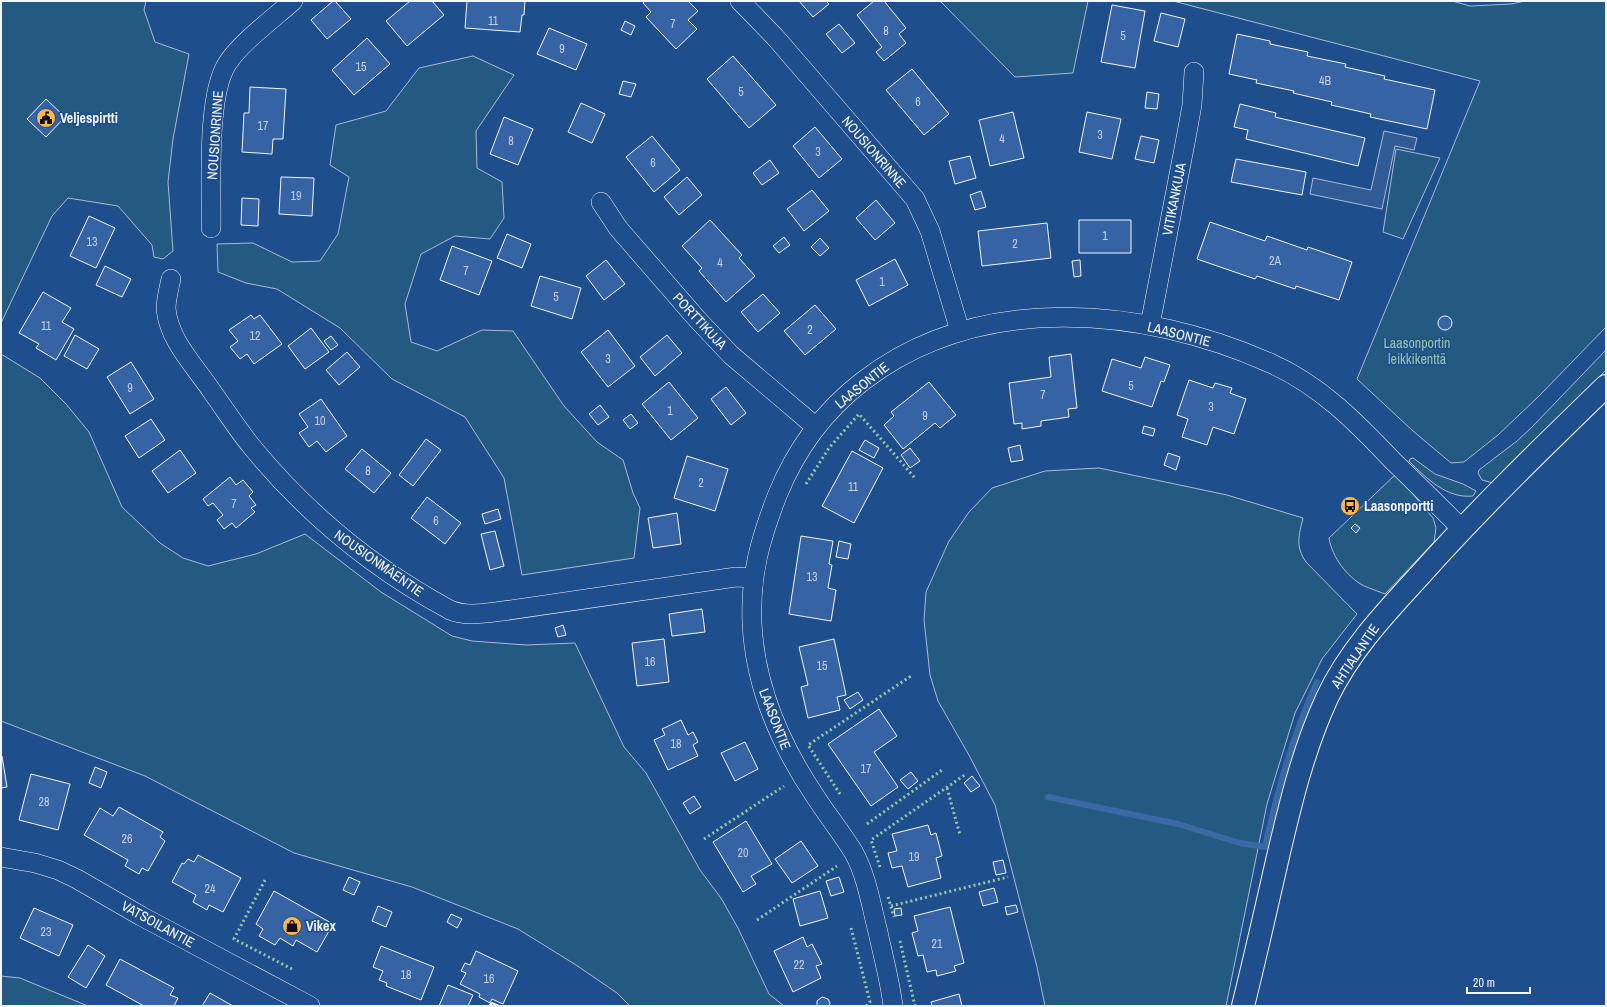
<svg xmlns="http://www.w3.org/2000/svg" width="1607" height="1007" font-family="'Archivo Narrow',sans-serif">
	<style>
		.green { fill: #245a82; stroke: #a8bbd7 }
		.parking { fill: #305b95; stroke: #a8bbd7 }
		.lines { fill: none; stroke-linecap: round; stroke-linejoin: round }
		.stream { stroke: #3b69a3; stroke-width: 6 }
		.building { fill: #3563a3; stroke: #f2f6ff }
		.street-casing { stroke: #f2f6ff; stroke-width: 20 }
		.secondary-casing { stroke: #f2f6ff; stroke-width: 24 }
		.street { stroke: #1f4e8c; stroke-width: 19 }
		.secondary { stroke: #1f4e8c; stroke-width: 22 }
		.hedge { stroke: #97c8a6; stroke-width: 3; stroke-dasharray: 2 3; stroke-linecap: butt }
		.wall { stroke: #f2f6ff; stroke-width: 2 }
		.labels { text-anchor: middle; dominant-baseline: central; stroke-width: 3; stroke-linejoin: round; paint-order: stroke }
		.number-label { font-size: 12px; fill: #c3d1e8 }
		.poi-label { font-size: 14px; font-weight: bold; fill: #f2f6ff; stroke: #1f4e8c; text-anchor: start }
		.street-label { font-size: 14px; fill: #f2f6ff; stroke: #1f4e8c }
		.park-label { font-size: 14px; fill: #97c8a6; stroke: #1f4e8c }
	</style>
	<rect width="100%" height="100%" fill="#1f4e8c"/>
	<path class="green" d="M1,1h145l-2,9 11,32 34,12 -16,85 -5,43 5,69 -10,8 -9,-2 -2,-12 -34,-39 -50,-8 -16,18 -51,107z
		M940,1h148l-15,72 -58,4z
		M1173,1h279l18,5 41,-2 14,-3h81v326l-67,69 -41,39 -34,27 -13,1 -38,-32 -56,-52 123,-298z
		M473,56l41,19 -38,56 1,37 25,14 2,36 -14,21 -35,-3 -34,18 -16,50 6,38 26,9 45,-21 31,1 51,75 33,36 26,18 10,33 7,15 -6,50 -112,17 -18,-97 -39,-61 -73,-38 -52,-51 -63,-39 -31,-6 -28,-11 -1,-28 36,-1 39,19 28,-1 18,-27 11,-57 -19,-12 6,-40 50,-14 33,-43z
		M1396,149l44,9 -37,81 -20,-7z
		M1606,350v20l-60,62 -53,51 -11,-3 -4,-7 1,-3 38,-29 15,-14z
		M1,354l39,24 26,26 23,28 33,75 38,36 23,15 25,8 48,-12 49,-20 76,58 71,44 20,5 54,4 49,-2 49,104 22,26 54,97 21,28 17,30 31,66 15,12h-154l-13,-13 -41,-28 -58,-36 -106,-42 -118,-34 -149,-77 -144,-55z
		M1413,458l22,16 28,10 13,7 -3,5c-26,3 -47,-18 -64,-35l1,-2z
		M1099,468l128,27 76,23c-4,17 -8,28 3,44l51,52 -35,45 -27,54 -28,91 -41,202h-181l-8,-39 -42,-162 -25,-48 -32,-56 -8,-26 -6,-55 2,-28 23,-51 20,-29 23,-24 53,-17z
		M1396,474l37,44 3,10 -2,14 -49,52c-7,-3 -14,-5 -21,-8 -17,-9 -32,-29 -35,-48z
		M1,976l19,2 68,28h-87z"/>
	<path class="parking" d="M1384,131l33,7 -3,12 -19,-4 -13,63 -72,-15 3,-16 58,12z"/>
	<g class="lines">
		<path class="stream" d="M1048,797l130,27 62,19 25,4c12,-57 28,-112 52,-165"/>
	</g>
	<path class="building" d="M333,1h2l16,18 -24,20 -16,-19z
		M410,1h22l12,14 -37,31 -21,-25z
		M467,1h58l-1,14h-2l-2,17 -55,-4z
		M645,1h43l10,10 -10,9 9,9 -21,20 -30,-32 5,-5 -8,-9z
		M799,1h27l3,3 -16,13z
		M874,1h10l22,27 -7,6 7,9 -22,18 -8,-9 6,-5 -25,-32z
		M1112,5l33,6 -10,57 -34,-6z
		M1161,13l24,6 -7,28 -24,-6z
		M625,21l10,5 -4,9 -10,-5z
		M839,24l16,19 -13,10 -16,-19z
		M549,28l38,16 -11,26 -39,-16z
		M1237,34l33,7v3l38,8 -1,4 39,8 -1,3 40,9 -1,3 51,11 -8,39 -57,-12 1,-3 -40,-9 1,-3 -39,-9 1,-2 -38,-8 1,-3 -28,-6z
		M367,38l23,26 -36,31 -22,-25z
		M733,56l43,49 -27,23 -42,-49z
		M912,69l37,45 -25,21 -38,-45z
		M623,81l13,3 -5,13 -12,-3z
		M250,87l36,2 -3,50h-10l-1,15 -30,-2 2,-39h5z
		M1147,92l12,2 -2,15 -12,-1z
		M46,99l19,18 -19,20 -19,-18z
		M581,103l24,11 -13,29 -24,-11z
		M1240,104l36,9 -1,4 90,21 -7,28 -112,-27 2,-9 -14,-3z
		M1013,112l11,46 -34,8 -11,-46z
		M1087,112l34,7 -9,40 -33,-7z
		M504,117l29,12 -15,36 -28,-11z
		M815,127l27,32 -23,19 -26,-32z
		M652,136l28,34 -26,22 -28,-35z
		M1141,136l18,4 -5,23 -19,-4z
		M970,156l6,22 -21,6 -6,-23z
		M1236,159l70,13 -4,23 -71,-13z
		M770,160l9,13 -17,12 -9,-12z
		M281,177l33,1 -2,38 -33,-2z
		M687,177l15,18 -23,20 -15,-18z
		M812,190l17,21 -25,20 -17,-22z
		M981,191l5,16 -11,3 -5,-15z
		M242,198l17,1 -1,27 -17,-1z
		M876,200l19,23 -20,17 -19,-22z
		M89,216l26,12 -19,40 -26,-12z
		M710,220l32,35 -3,3 16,18 -29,26 -27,-31 3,-3 -20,-22z
		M1079,220h52v33h-52z
		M1210,222l55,19 2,-5 40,14 1,-3 44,15 -13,38 -43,-14 -1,3 -38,-13 -2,3 -58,-20z
		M1047,223l4,35 -69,8 -4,-35z
		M507,234l24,10 -9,24 -25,-10z
		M784,237l6,8 -11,8 -6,-7z
		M820,238l9,10 -9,8 -9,-9z
		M452,246l40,15 -13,34 -39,-15z
		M895,259l13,26 -39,21 -13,-26z
		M606,260l19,24 -21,16 -18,-24z
		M1080,260l1,16 -7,1 -2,-16z
		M105,266l26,13 -9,18 -26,-12z
		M540,276l41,12 -9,31 -41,-13z
		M43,292l28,16 -9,14 12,7 -18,31 -20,-12 3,-4 -20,-11z
		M763,294l17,19 -22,19 -17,-20z
		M815,305l21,24 -31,26 -21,-24z
		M251,315l3,4 6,-4 22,29 -28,20 -7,-10 -7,5 -10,-12 8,-6 -9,-11z
		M1438 323a7 7 0 1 1 14 0a7 7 0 1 1-14 0Z
		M311,328l18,24 -24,17 -17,-23z
		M608,330l27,36 -27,21 -27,-35z
		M75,335l24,14 -12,20 -23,-13z
		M667,335l15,18 -27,23 -15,-19z
		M331,336l7,9 -7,5 -7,-9z
		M347,352l13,15 -21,18 -13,-15z
		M1071,354l6,54 -9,1 1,8 -28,4v5l-19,3v-6l-8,1 -5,-41 42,-6 -2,-20z
		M1145,357l25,8 -6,17 -3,-1 -9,26 -50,-16 10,-32 29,9z
		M131,362l23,37 -24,15 -23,-37z
		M1189,380l24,8 2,-5 17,5 -2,5 16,6 -12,35 -21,-7 -6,18 -25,-8 6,-18 -11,-4z
		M669,382l29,36 -27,22 -29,-36z
		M929,382l27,33 -16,13 -5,-5 -32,26 -19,-24 10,-9 -3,-4z
		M726,387l20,26 -15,12 -20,-26z
		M321,399l26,37 -21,16 -9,-11 -8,6 -10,-14 9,-6 -9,-13z
		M600,405l9,12 -11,8 -9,-11z
		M631,414l7,9 -8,6 -7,-9z
		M151,419l14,21 -26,18 -14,-22z
		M1144,426l11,3 -2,7 -11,-3z
		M426,439l15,11 -28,36 -14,-11z
		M865,440l14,8 -5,10 -15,-8z
		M1020,445l3,15 -12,2 -3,-14z
		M910,448l10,13 -10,7 -9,-13z
		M362,449l29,24 -17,20 -29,-24z
		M180,450l16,23 -28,20 -16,-22z
		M852,451l31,17 -29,55 -32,-17z
		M1168,453l12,4 -4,13 -12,-5z
		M687,456l41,13 -13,42 -41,-13z
		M230,477l6,8 7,-5 10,12 -4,4 7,9 -5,3 4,4 -19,16 -4,-5 -8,6 -7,-9 6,-5 -10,-12 -5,3 -5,-7z
		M427,497l34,26 -16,21 -34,-26z
		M498,509l3,10 -16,5 -3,-10z
		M677,513l4,31 -28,4 -5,-30z
		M1355,524l5,4 -4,5 -5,-5z
		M495,531l9,35 -14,4 -9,-36z
		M801,536l32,5 -4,23 3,1 -4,23 8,2 -5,31 -42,-7z
		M839,541l12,3 -3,15 -12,-2z
		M702,609l3,23 -33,4 -3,-22z
		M563,625l3,10 -8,2 -3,-9z
		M664,639l5,43 -32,4 -5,-43z
		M834,639l12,56 -9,2 3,13 -32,8 -7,-31 7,-2 -9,-38z
		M858,692l5,8 -13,9 -6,-9z
		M879,709l18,27 -23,16 24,35 -27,19 -43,-62z
		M681,720l7,15 5,-3 5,10 -5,3 5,11 -30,14 -14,-30 11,-5 -3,-6z
		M745,742l13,27 -23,12 -14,-28z
		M2,756l5,31 -6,1v-31z
		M95,767l12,5 -6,16 -12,-5z
		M911,772l7,9 -10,8 -8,-9z
		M31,774l39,10 -12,46 -39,-10z
		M972,776l8,10 -9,6 -7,-9z
		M694,796l7,11 -11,7 -7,-11z
		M119,807l44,25 -3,5 5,4 -17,30 -6,-3 -3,6 -14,-8 3,-6 -44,-25 16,-27 13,8z
		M746,821l26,43 -21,12 5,8 -13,8 -30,-50z
		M928,825l3,10 5,-2 6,23 -6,2 5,20 -33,9 -6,-21 -10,2 -4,-15 9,-2 -5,-17z
		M801,841l17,25 -26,17 -17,-24z
		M198,855l43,23 -18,34 -14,-7 -2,5 -14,-8 3,-7 -24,-13 10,-19 2,1 4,-5 6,3z
		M1003,860l3,13 -10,2 -3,-13z
		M349,877l11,5 -6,13 -11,-5z
		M839,877l5,15 -13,4 -5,-15z
		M994,888l4,14 -15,4 -4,-14z
		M274,891l59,33 -16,28 -21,-12 -3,6 -13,-8 -5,7 -16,-9 4,-7 -7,-5z
		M820,891l8,27 -28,8 -7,-27z
		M1016,905l2,7 -11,3 -2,-8z
		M378,906l14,6 -6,15 -14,-6z
		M950,907l14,56 -10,3 2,5 -19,5 -1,-6 -9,2 -4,-17 -5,1 -6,-23 6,-2 -4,-15z
		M34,908l39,17 -14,31 -39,-18z
		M901,908l1,7 -7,1 -1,-7z
		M451,914l11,5 -5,9 -10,-6z
		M803,937l4,10 5,-3 10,20 -6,2 5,12 -28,14 -19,-41z
		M88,945l17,11 -19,32 -18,-11z
		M381,946l53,21 -13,33 -35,-14 1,-3 -8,-3 4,-9 -10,-4z
		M476,951l42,20 -15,33 -11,-5 -2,4 -11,-6 1,-3 -20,-10 6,-11 -5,-2 4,-8 5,2z
		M120,959l54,29 -4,7 8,3 -4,8h-30l-38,-21z
		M448,985l25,10 -5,11h-29z
		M210,993l23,13h-31z
		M959,994l3,12h-30l-1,-4z
		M822,997l6,2 2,4 -1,3h-12v-5z"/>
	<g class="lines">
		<defs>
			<path id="street" d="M740,1l35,36 140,162 15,32 30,100
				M601,202l17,26 79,91 34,36 85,72
				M211,228c1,-40 -5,-131 16,-164 13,-21 47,-46 66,-63
				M171,279c-2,9 -5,20 -5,30 3,32 30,58 47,84 13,18 25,37 39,54 55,67 122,122 198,163 16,7 36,3 53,1l233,-34 17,1
				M1150,325l36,-187 6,-33 2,-33
				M1,857l34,6 23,7 19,9 64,37 169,90
				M893,1006c-3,-25 -10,-50 -15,-74 -7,-27 -11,-55 -24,-79 -12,-20 -27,-38 -39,-57 -35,-52 -60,-109 -63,-173 -2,-48 8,-83 25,-127 18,-45 47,-85 86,-115 116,-89 279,-75 407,-18 50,22 86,59 123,98 23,22 46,45 69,68"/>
			<path id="secondary" d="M1243,1006c12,-48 23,-97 34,-145 13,-56 26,-111 50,-163 22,-47 59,-86 94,-124 59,-66 122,-127 185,-188"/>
		</defs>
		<use href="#street" class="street-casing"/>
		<use href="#secondary" class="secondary-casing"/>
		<use href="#street" class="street"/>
		<use href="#secondary" class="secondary"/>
		<path class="hedge" d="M806,484l23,-36 30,-34 56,64
			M947,788l13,47
			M840,794l-32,-49 103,-69
			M867,824l75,-54
			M704,839l80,-53
			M880,867l-9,-27 95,-66
			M265,880l-31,59 58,30
			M888,897l6,20
			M891,906l117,-29
			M757,920l80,-54
			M851,928l19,74 -4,4
			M900,941l15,65"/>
		<path class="wall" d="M486,1006h3l3,-3 7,3"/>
	</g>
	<defs>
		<symbol id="civic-disc" viewBox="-11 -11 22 22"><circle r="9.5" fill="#ffb74d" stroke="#1f4e8c"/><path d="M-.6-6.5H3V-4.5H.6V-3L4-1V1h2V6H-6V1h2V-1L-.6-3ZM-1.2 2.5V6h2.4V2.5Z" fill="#111"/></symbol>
		<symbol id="bus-disc" viewBox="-11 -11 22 22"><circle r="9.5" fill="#ffb74d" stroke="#1f4e8c"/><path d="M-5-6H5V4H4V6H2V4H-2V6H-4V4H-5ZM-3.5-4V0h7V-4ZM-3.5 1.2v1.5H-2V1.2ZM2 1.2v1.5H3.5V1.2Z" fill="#111"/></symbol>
		<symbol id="shop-disc" viewBox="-11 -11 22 22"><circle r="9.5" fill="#ffb74d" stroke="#1f4e8c"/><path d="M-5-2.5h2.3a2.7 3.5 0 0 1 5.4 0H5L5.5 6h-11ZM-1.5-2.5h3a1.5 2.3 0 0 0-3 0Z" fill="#111"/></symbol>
	</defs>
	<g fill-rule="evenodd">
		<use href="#civic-disc" x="35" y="107" width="22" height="22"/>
		<use href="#bus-disc" x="1339" y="495" width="22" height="22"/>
		<use href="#shop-disc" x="281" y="915" width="22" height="22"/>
	</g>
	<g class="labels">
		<g class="number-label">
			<text x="493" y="21">11</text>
			<text x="673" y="24">7</text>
			<text x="886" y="31">8</text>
			<text x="1123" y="36">5</text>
			<text x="562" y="49">9</text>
			<text x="361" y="67">15</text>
			<text x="1325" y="81">4B</text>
			<text x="741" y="92">5</text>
			<text x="918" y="102">6</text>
			<text x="263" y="126">17</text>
			<text x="1100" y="135">3</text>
			<text x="1002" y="139">4</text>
			<text x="511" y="141">8</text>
			<text x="818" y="152">3</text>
			<text x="653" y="163">6</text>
			<text x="296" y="196">19</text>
			<text x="1105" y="236">1</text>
			<text x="92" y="242">13</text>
			<text x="1015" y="244">2</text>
			<text x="1275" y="261">2A</text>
			<text x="720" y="263">4</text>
			<text x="466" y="271">7</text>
			<text x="882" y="282">1</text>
			<text x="556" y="297">5</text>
			<text x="46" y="326">11</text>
			<text x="810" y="330">2</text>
			<text x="255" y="336">12</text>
			<text x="608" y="359">3</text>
			<text x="1131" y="386">5</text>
			<text x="130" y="388">9</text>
			<text x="1043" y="395">7</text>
			<text x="1211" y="407">3</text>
			<text x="670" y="411">1</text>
			<text x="925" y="416">9</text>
			<text x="320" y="421">10</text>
			<text x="368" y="471">8</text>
			<text x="701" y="483">2</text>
			<text x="853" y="487">11</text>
			<text x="234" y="504">7</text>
			<text x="436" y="521">6</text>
			<text x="812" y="577">13</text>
			<text x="650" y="662">16</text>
			<text x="822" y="666">15</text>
			<text x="676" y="744">18</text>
			<text x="866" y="769">17</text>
			<text x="44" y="802">28</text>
			<text x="127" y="839">26</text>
			<text x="743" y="853">20</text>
			<text x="914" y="857">19</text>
			<text x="210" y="889">24</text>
			<text x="46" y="932">23</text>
			<text x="937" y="944">21</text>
			<text x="799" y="965">22</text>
			<text x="406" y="975">18</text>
			<text x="489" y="979">16</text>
		</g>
		<g class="poi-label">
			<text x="60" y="118">Veljespirtti</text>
			<text x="1364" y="506">Laasonportti</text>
			<text x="306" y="926">Vikex</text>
		</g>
		<g class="street-label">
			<text transform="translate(215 135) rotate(-86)">NOUSIONRINNE</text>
			<text transform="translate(874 152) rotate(49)">NOUSIONRINNE</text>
			<text transform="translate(1174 199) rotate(-79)">VITIKANKUJA</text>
			<text transform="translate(700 321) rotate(47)">PORTTIKUJA</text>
			<text transform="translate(1179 334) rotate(14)">LAASONTIE</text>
			<text transform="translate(862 385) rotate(-39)">LAASONTIE</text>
			<text transform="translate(379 563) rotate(35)">NOUSIONMÄENTIE</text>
			<text transform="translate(1355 656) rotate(-56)">AHTIALANTIE</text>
			<text transform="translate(775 719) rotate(69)">LAASONTIE</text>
			<text transform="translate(158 924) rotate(29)">VATSOILANTIE</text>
		</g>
		<g class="park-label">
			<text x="1417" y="343">Laasonportin<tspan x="1417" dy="16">leikkikenttä</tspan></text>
		</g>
	</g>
	<rect width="1607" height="1007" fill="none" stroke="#f2f6ff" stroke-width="4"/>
	<path d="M1467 987v6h63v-6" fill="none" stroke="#f2f6ff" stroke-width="2"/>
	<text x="1473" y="987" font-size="12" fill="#f2f6ff" stroke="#1f4e8c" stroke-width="3" paint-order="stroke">20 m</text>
</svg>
